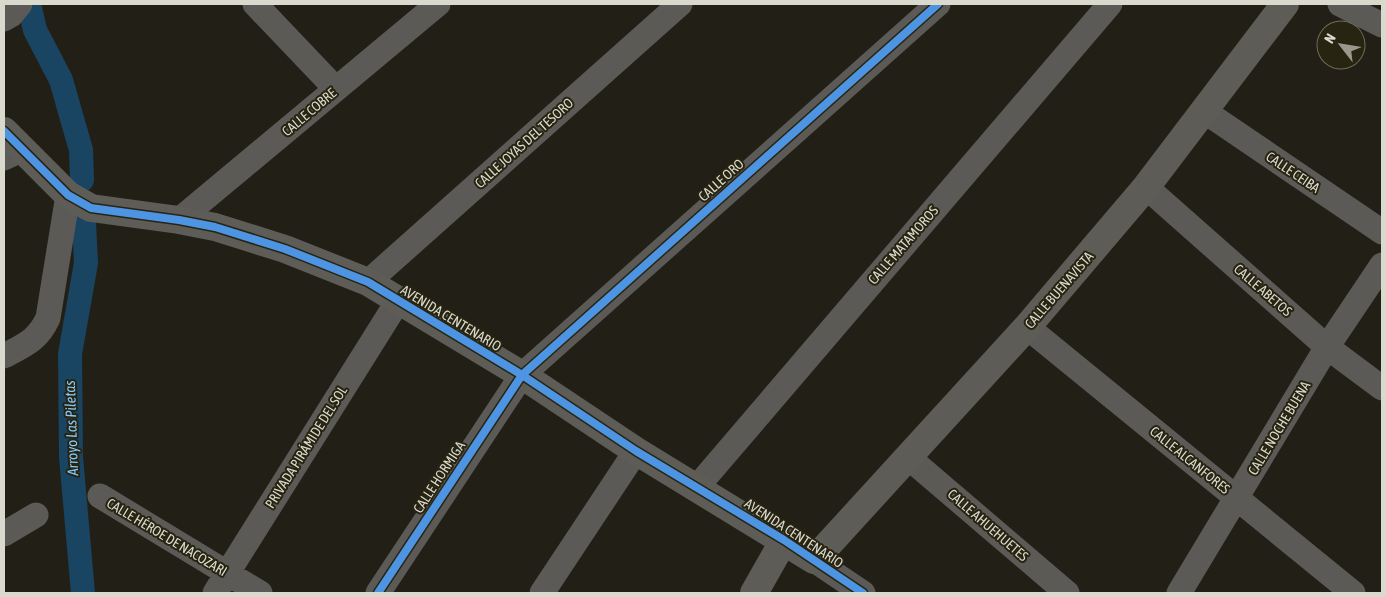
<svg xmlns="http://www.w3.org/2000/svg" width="1386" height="597" font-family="'Asap Condensed',sans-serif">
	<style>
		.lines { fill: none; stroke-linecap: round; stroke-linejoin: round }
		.canal { stroke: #194562; stroke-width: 24 }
		.street { stroke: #5b5a56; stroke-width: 25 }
		.secondary { stroke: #5e5c57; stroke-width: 28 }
		.cycleway-casing { stroke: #272411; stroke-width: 11 }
		.cycleway { stroke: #4d94e3; stroke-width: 8 }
		.labels { text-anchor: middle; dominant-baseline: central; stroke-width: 4; stroke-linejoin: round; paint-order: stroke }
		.street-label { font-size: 14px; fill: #dad9cd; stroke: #272411 }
		.water-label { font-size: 15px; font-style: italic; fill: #86cafd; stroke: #272411 }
	</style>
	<rect width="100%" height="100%" fill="#222016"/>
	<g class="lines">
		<path class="canal" d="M29,4l6,26 26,50 20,70 1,30
			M83,593l-12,-136 -1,-103 16,-91 -2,-41"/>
		<path class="street" d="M255,4l81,85
			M1340,4l42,21
			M4,19l7,-4 9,-11
			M1204,111l178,121
			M4,158l19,-9
			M1146,187l181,160 55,41
			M179,220l259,-216
			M368,282l312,-278
			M1027,327l326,266
			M4,356c21,-11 34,-16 44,-38l20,-123
			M909,458l158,135
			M697,487l413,-483
			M100,496l160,97
			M4,534l32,-19
			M814,560l49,33
			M215,593l183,-292
			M378,593l144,-218 416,-371
			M542,593l94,-142
			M1179,593l148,-246 55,-82"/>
		<path class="secondary" d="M4,131l64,64 23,13 88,12 36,7 70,22 83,33 154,93 114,76 178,109 213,-233 119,-140 139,-183
			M754,593l30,-53"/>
		<defs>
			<path id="cycleway" d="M4,131l64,64 23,13 88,12 36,7 70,22 83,33 154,93 114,76 148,89 79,53
				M378,593l144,-218 416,-371"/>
		</defs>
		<use href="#cycleway" class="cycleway-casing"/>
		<use href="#cycleway" class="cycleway"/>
	</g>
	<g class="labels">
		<g class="street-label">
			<text transform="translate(309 112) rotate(-40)">CALLE COBRE</text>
			<text transform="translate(524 143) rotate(-42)">CALLE JOYAS DEL TESORO</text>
			<text transform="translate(1293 172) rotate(34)">CALLE CEIBA</text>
			<text transform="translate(721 180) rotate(-42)">CALLE ORO</text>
			<text transform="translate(903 245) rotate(-49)">CALLE MATAMOROS</text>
			<text transform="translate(1059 290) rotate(-49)">CALLE BUENAVISTA</text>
			<text transform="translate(1263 290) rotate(41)">CALLE ABETOS</text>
			<text transform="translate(451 318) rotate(31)">AVENIDA CENTENARIO</text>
			<text transform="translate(1279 428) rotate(-59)">CALLE NOCHE BUENA</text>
			<text transform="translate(306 447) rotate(-58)">PRIVADA PIRÁMIDE DEL SOL</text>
			<text transform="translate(1190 460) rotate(39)">CALLE ALCANFORES</text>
			<text transform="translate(439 477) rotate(-57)">CALLE HORMIGA</text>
			<text transform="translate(988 525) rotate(41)">CALLE AHUEHUETES</text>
			<text transform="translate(794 533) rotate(33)">AVENIDA CENTENARIO</text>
			<text transform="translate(167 537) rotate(31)">CALLE HÉROE DE NACOZARI</text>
		</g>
		<g class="water-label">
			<text transform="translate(71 428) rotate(-92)">Arroyo Las Piletas</text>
		</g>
	</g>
	<rect width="1386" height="597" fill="none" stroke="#dad9cd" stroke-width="10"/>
	<g transform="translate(1341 45) rotate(301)"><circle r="24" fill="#272411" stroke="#6f6c5c"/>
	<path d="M0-4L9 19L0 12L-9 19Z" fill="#9a988d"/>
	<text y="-8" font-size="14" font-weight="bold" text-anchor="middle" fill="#dad9cd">N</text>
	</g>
</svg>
